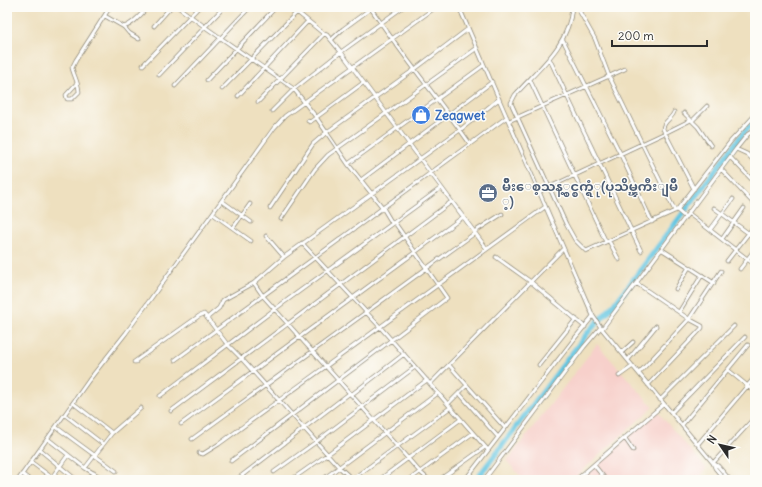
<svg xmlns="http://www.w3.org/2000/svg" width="762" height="487" font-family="Delius,'Noto Sans Myanmar',sans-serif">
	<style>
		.built { fill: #f7d0cb }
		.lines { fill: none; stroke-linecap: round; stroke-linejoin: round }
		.river { stroke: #64c6e2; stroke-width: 5.5 }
		.minor-casing { stroke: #8c8675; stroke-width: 4.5 }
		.minor { stroke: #fff; stroke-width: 3 }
		.labels { text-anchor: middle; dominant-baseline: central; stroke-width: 3; stroke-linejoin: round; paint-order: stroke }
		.shop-label { font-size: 13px; font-weight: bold; fill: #366cbe; stroke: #fdfcf7; text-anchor: start }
		.service-label { font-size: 13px; font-weight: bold; fill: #4e5e75; stroke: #fdfcf7; text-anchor: start }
	</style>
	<rect width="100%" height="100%" fill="#fdfcf7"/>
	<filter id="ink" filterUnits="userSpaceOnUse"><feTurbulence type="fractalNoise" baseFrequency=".025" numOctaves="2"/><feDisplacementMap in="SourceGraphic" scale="8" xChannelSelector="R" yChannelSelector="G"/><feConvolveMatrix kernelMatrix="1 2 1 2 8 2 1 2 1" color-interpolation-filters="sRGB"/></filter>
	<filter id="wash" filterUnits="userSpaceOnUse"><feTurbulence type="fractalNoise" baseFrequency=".012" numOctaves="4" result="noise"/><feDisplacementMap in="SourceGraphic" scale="16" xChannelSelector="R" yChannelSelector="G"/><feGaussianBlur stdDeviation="0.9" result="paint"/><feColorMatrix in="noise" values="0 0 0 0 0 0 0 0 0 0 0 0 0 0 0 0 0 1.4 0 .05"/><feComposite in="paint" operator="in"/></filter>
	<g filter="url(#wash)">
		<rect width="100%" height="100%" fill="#eee0bf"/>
		<path class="built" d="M597,344l56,63 -81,73h-48l-17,-19z
			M657,411l49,57 -7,12h-120z"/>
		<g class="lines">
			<path class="river" d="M476,480l113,-149 26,-27 132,-176 8,-5"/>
		</g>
	</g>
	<g filter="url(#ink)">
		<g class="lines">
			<defs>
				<path id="minor" d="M178,7l27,20 89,62 22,28 32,47 35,44 9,15h3l52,75 -216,163
					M291,7l33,27
					M370,7c31,47 68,91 100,137
					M459,7l134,309 9,13 111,134 5,3 12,14
					M572,7c-3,39 -32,60 -57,88l-4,8 55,121 9,16 11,11 91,-41 54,-69 24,-26
					M577,7l18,32 14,37 66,135
					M105,16l19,11c10,-3 17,-13 24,-20
					M154,26l17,-19
					M124,27l5,6 10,6
					M331,40l12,-11 30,-22
					M563,40l57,113 32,69
					M549,58l92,193
					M143,65l56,-58
					M159,75l65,-68
					M207,80l69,-73
					M530,80l76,162
					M77,83l-11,12 1,4h5l7,-7c0,-8 -5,-16 -7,-24l4,-8 34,-53
					M175,86l75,-79
					M222,89l80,-82
					M238,96l70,-75
					M258,102l64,-66 2,-2 3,1 14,17 146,197
					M272,111l22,-22 47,-37 62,-45
					M674,112c-2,7 -11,9 -11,17l31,60
					M684,113l14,14 13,19
					M308,121l2,1 53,-39
					M509,121l116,-52
					M692,121l15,-15
					M736,149l11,5 8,8
					M730,157l25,26
					M348,164l136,-99
					M721,169l34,36
					M361,180l131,-98
					M539,192l126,-59 26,-13
					M222,201l29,21
					M270,208l43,-64 14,-12 88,-63 53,-40
					M714,208l41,30
					M677,210l8,7
					M688,213l67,52
					M213,214l38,27
					M281,219l34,-50 13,-14 149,-107
					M233,228l17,-24
					M710,230l23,-31
					M474,232l28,-18
					M266,236l18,21
					M722,239l22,-31
					M609,241l10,19
					M302,243l78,84 108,123
					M661,249l53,34
					M496,257l35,25 54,45
					M727,261l28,-36
					M740,269l15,-20
					M254,283l9,13 157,176 9,8
					M636,283l53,36 32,-48
					M676,289l13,-22
					M679,312l23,-37
					M207,318l12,-10 4,-8 31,-17 30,-26 176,-127 39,-31
					M602,329l134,-180 12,-15 7,-4
					M622,352l11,-10
					M175,360l332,-243
					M628,360l28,-34
					M136,362h-2l65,-46 5,-2 23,30 14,14 98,109 14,13
					M449,365l56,63
					M539,365l37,-46
					M728,370l27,22
					M639,373l50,-54 13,7v2l-54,57
					M619,376l14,-10
					M430,384l133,-135
					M459,393l39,44
					M351,395l53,-41
					M160,396l115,-87 166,-121
					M660,400l74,-74
					M73,403l39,30
					M448,404l19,-19
					M171,411l280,-209
					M672,412l73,-75
					M65,415l38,29
					M181,424l282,-207
					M682,425l66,-80
					M56,427l60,44
					M624,437l9,13
					M48,439l37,29 20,12
					M192,439l283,-206
					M698,444l57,-67
					M40,450l34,28
					M199,453l4,1 16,-10 326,-237
					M31,462l24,18
					M713,463l42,-46
					M713,463l2,5 10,12
					M594,465l12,15
					M85,468l27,-35 29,-25
					M274,472l42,-30 99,-75
					M22,474l8,6
					M18,480l71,-100 37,-47 148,-205 11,-12 151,-109
					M50,480l18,-25
					M88,480l6,-7
					M236,480l114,-87
					M291,480l37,-26 99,-74
					M322,480l116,-87
					M351,480l100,-73
					M379,480l82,-61
					M409,480l64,-47
					M439,480l46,-33
					M465,480l110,-142 18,-22
					M484,480l100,-133 17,-20
					M576,480l88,-76"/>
			</defs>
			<use href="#minor" class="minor-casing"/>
			<use href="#minor" class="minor"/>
		</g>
	</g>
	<defs>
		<symbol id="shop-disc" viewBox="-11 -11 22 22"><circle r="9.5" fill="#3f7fe0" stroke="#fdfcf7"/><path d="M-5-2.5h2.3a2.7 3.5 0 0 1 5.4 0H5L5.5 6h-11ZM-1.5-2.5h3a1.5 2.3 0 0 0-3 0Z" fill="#fff"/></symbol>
		<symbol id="office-disc" viewBox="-11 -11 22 22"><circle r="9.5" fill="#5c6f8a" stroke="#fdfcf7"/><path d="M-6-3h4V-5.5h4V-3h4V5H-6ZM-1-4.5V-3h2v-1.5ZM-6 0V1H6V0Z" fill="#fff"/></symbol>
	</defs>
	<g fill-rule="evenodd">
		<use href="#shop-disc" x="410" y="104" width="22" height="22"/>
		<use href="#office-disc" x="477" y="182" width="22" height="22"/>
	</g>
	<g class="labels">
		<g class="shop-label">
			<text x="435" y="115">Zeagwet</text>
		</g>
		<g class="service-label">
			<text x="502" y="186">မ်ိဳးေစ့သန့္စင္စက္ရံု(ပုသိမ္ၾကီးျမိဳ<tspan x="502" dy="15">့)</tspan></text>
		</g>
	</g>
	<rect width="762" height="487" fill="none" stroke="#fdfcf7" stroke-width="24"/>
	<g transform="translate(720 445) rotate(304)" stroke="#fdfcf7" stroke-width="3" paint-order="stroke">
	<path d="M0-3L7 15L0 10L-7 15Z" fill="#2b2b2b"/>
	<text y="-6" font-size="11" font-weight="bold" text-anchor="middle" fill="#2b2b2b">N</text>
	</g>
	<path d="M612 40v6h95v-6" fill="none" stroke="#2b2b2b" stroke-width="2"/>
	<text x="618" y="40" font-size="12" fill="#2b2b2b" stroke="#fdfcf7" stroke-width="3" paint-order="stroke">200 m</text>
</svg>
